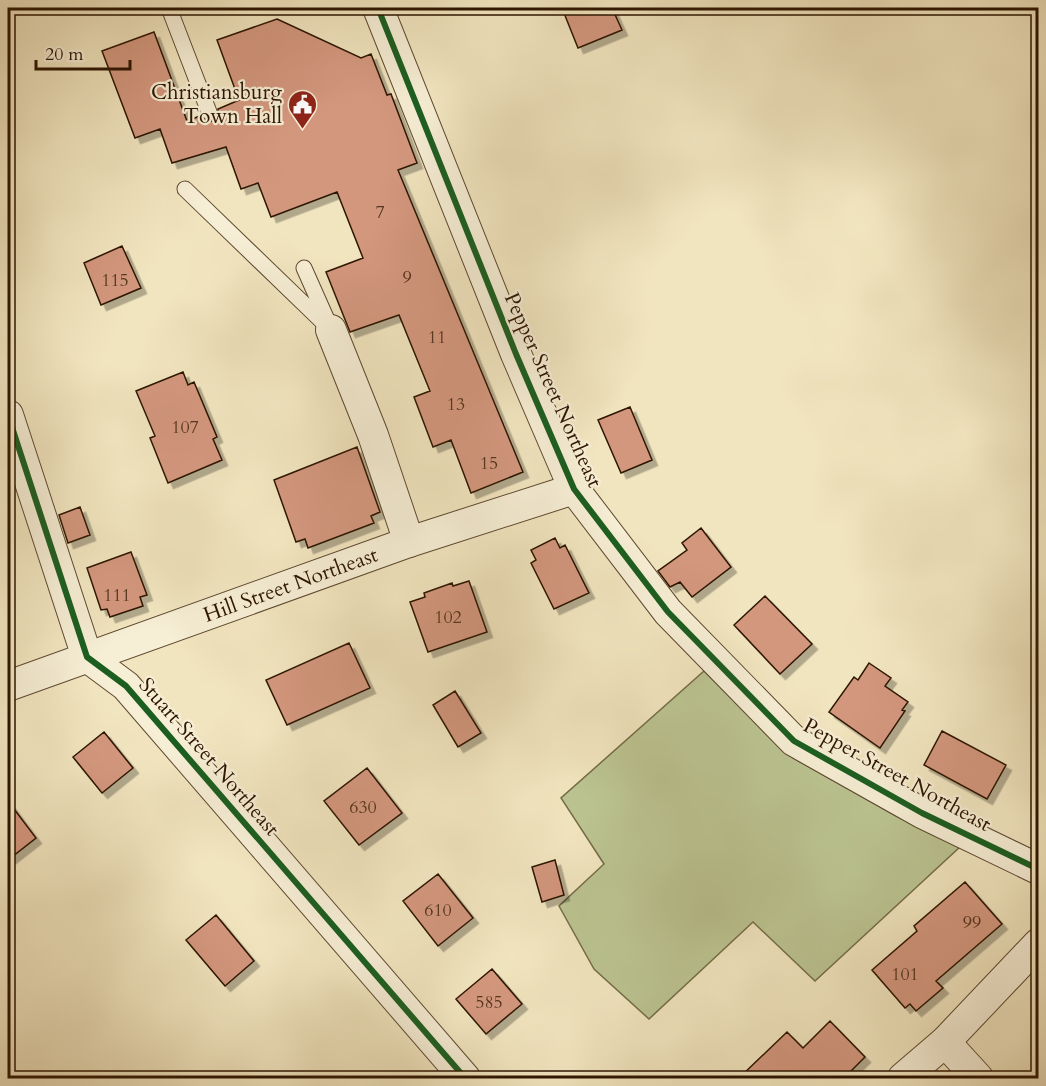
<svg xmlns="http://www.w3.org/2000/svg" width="1046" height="1086" font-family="Cardo,serif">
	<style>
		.green { fill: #bbc491; stroke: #746c48; stroke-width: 1.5 }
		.building { fill: #d3977e; stroke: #2d1500; stroke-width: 1.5; filter: url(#shadow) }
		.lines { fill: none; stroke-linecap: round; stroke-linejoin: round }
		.lane-casing { stroke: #5e4930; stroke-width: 17 }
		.street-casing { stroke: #5e4930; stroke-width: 32 }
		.lane { stroke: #f6eed5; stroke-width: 15 }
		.street { stroke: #f6eed5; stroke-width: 30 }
		.cycleway-casing { stroke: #f6eed5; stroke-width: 10 }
		.cycleway { stroke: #1b5e20; stroke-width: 6 }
		.labels { text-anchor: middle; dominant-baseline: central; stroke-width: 4.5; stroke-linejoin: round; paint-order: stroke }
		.number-label { font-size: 18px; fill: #563620 }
		.poi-label { font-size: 21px; fill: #2d1500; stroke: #f6eed5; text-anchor: end }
		.street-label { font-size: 21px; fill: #2d1500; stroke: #f6eed5 }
	</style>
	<defs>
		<filter id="shadow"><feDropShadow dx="5.5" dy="5.5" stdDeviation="0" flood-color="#0004"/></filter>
	</defs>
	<rect width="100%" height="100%" fill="#f1e5bf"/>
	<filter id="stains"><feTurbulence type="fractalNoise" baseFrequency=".00333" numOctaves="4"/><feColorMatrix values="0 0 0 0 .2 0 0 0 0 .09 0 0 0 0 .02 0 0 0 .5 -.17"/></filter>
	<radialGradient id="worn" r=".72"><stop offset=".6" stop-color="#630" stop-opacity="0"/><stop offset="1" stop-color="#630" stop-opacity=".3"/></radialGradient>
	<path class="green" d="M704,671l89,87 105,59 63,29 -146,135 -62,-59 -104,97 -55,-50 -35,-63 45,-42 -43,-66z"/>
	<path class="building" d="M562,8h50l10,22 -44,18z
		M277,19l84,39 10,-4 16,41 4,-1 26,69 -19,7 125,302 -52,21 -20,-53 -18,7 -19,-50 16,-6 -31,-76 -49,17 -24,-60 37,-14 -26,-66 -66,25 -13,-34 -17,6 -15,-42 -54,16 -12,-34 -25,9 -33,-87 52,-19 33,89 13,-5 3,4 9,1 5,-3 1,-9 21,-9 -22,-60z
		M122,246l19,42 -40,17 -17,-42z
		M183,372l5,13 6,-3 23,55 -4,2 9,21 -54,23 -18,-45 5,-2 -19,-45z
		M630,407l22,53 -31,13 -23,-53z
		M357,447l23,65 -9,4 3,7 -66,25 -3,-9 -9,3 -22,-62z
		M80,507l10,28 -22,8 -9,-28z
		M701,528l30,39 -39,30 -12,-15 -10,5 -12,-16 29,-21 -5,-7z
		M555,538l5,10 5,-3 24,48 -35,16 -23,-46 5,-3 -5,-10z
		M131,552l16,43 -7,2 3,9 -33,11 -3,-8 -6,1 -14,-42z
		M469,581l18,51 -59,20 -18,-50 15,-5 -1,-4 28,-10 1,3z
		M765,596l47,48 -32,30 -46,-49z
		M349,643l21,45 -83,37 -21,-45z
		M869,663l22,15 -6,8 23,16 -6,8 3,1 -25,37 -51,-36 25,-35 4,3z
		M455,691l26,42 -23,14 -25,-42z
		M942,731l64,34 -19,34 -63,-34z
		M104,732l29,36 -31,25 -29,-36z
		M367,768l35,45 -43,32 -35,-44z
		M8,801l28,37 -28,22z
		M555,860l9,35 -22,7 -10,-35z
		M438,874l35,44 -35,28 -35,-45z
		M965,882l37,42 -66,57 7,7 -27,23 -6,-7 -5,4 -33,-38 45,-39 -3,-5z
		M216,915l38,46 -29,25 -39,-46z
		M492,969l30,35 -36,30 -30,-35z
		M830,1021l35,36 -21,21h-105l48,-46 16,16z"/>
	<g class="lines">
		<defs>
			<path id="lane" d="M169,8l40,104
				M185,189l146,141
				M304,268l24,54"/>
			<g id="street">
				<path d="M378,8l138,346 58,135 94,123 126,129 128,72 116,56"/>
				<path d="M331,330l42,105 36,107"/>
				<path d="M8,415l79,242 39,29 339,392"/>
				<path id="s1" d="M8,686l401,-144 165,-53"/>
				<path d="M945,1042l33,36"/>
				<path d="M903,1078l42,-36 93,-98"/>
			</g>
		</defs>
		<use href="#lane" class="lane-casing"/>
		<use href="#street" class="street-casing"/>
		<use href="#lane" class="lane"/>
		<use href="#street" class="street"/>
		<defs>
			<path id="cycleway" d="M378,8l138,346 58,135 94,123 126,129 128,72 116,56
				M8,415l79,242 39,29 339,392"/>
		</defs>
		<use href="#cycleway" class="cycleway-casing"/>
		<use href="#cycleway" class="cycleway"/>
	</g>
	<defs>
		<symbol id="civic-pin" viewBox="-11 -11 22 30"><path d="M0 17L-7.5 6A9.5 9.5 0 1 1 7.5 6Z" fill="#8f2418" stroke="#f6eed5"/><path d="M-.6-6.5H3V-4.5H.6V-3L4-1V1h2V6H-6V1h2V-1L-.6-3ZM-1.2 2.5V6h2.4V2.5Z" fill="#fff"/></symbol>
	</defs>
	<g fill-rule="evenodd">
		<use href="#civic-pin" x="286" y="88" width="33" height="45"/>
	</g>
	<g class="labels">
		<g class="number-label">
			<text x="380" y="212">7</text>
			<text x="407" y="277">9</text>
			<text x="115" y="280">115</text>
			<text x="437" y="337">11</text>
			<text x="456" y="404">13</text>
			<text x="185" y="427">107</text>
			<text x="489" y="463">15</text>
			<text x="117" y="595">111</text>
			<text x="448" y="617">102</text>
			<text x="363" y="807">630</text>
			<text x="438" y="910">610</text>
			<text x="972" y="922">99</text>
			<text x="905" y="974">101</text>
			<text x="489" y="1002">585</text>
		</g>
		<g class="poi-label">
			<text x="282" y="92">Christiansburg<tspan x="282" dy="24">Town Hall</tspan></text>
		</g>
		<g class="street-label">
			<text transform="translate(553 390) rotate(66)">Pepper Street Northeast</text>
			<text stroke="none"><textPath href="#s1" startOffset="300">Hill Street Northeast</textPath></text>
			<text transform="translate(209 757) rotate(49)">Stuart Street Northeast</text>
			<text transform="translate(897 775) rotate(29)">Pepper Street Northeast</text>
		</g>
	</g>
	<rect width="1046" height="1086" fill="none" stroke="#f1e5bf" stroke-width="30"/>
	<rect x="9" y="9" width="1028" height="1068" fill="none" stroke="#2d1500" stroke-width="3"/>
	<rect x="15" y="15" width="1016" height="1056" fill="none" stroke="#2d1500" stroke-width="1.5"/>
	<path d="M36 60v9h94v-9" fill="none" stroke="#2d1500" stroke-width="3"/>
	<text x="45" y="60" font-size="18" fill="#2d1500" stroke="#f6eed5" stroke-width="4.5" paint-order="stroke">20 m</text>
	<rect width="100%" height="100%" filter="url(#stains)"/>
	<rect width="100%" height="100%" fill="url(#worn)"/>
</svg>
